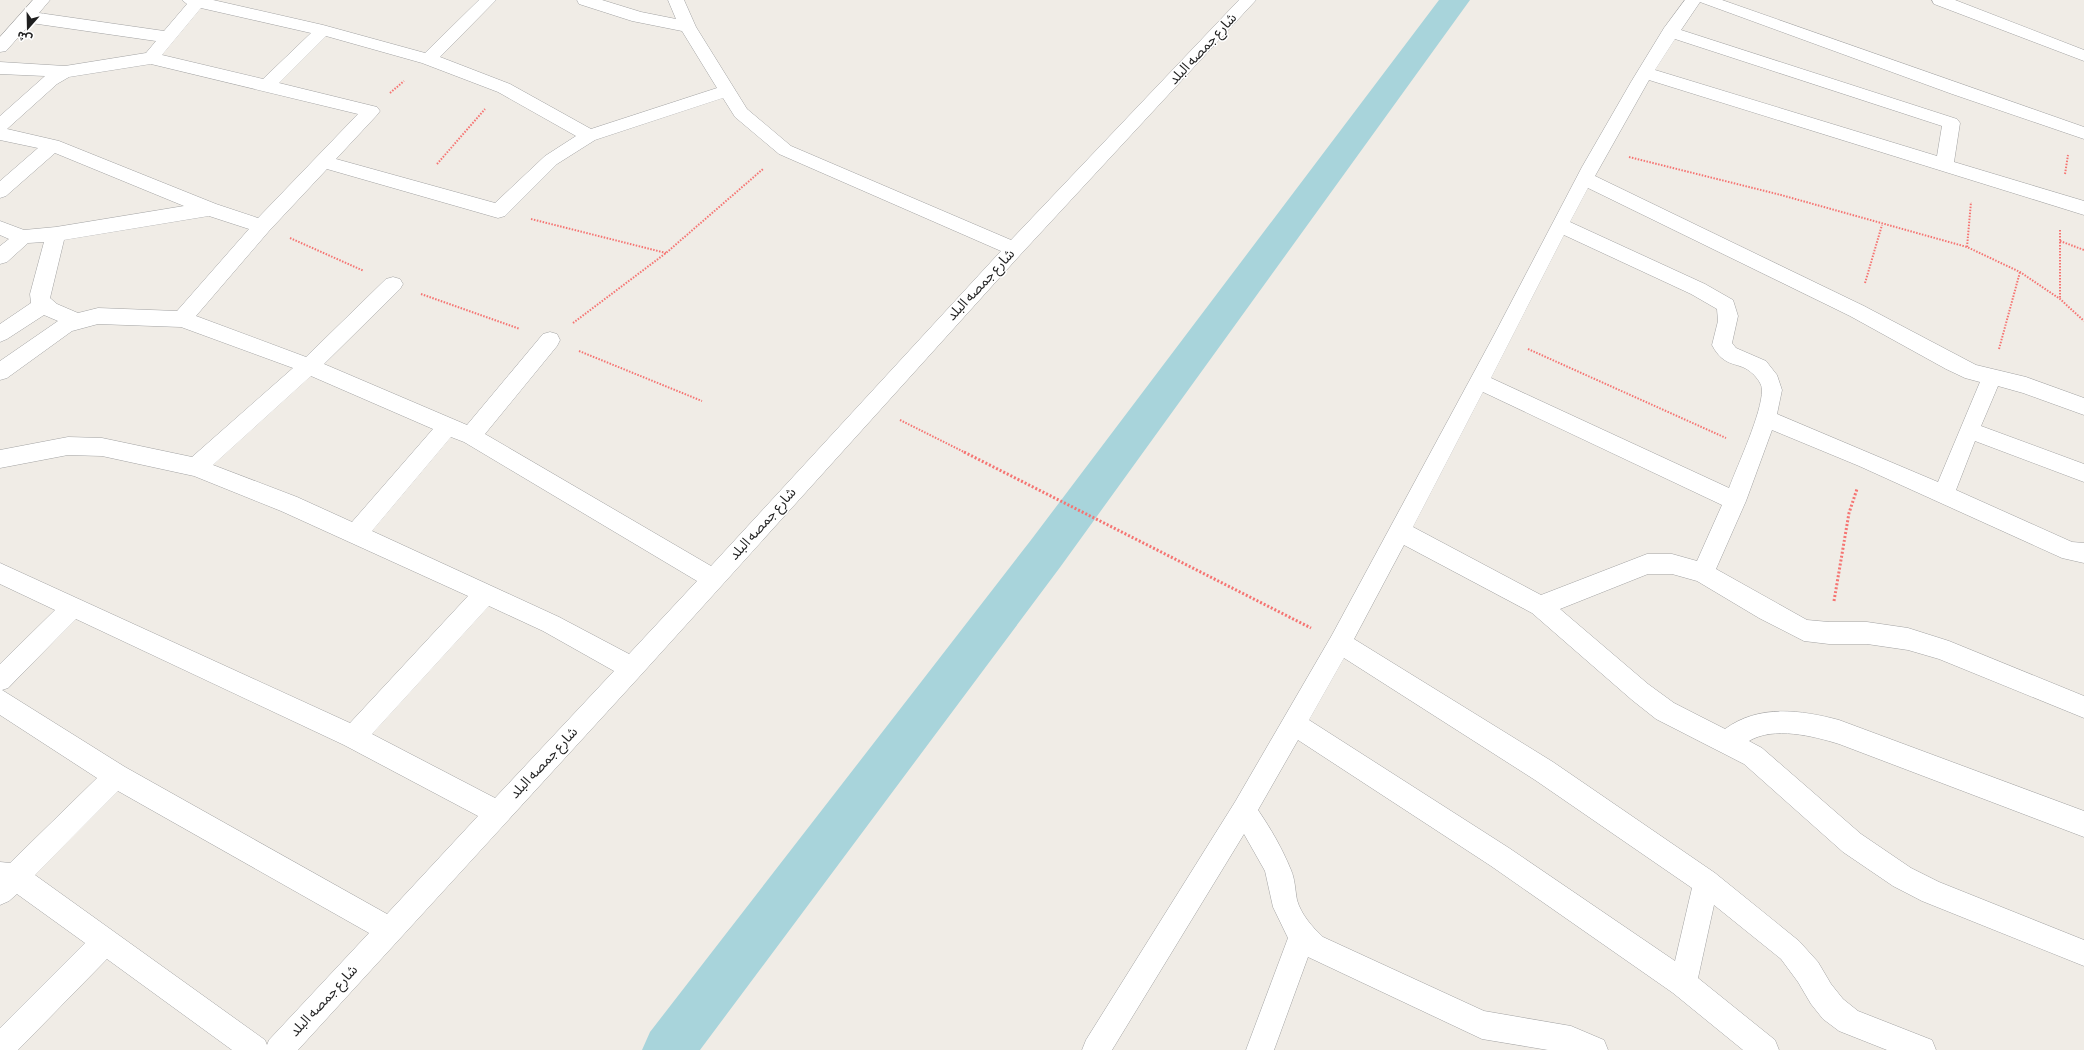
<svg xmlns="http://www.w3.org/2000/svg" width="2084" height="1050" font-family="'Alegreya Sans','Noto Sans Arabic',sans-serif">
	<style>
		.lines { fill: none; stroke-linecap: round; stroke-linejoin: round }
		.canal { fill: #a8d4db; fill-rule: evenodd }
		.minor-casing { stroke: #a3a3a3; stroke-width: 1 }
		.path-far1 { stroke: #f57472; stroke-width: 2; stroke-dasharray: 1.5 1.5; stroke-linecap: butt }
		.path { stroke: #f57472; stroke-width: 3; stroke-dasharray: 2 2; stroke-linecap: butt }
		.minor { fill: #fff; fill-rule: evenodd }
		.labels { text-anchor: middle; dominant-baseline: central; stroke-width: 3; stroke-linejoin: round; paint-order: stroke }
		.street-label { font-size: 14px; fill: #1f1f1f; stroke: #fff }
	</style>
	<rect width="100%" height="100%" fill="#f0ece6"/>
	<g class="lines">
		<path class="canal" d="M1439,0h31l-409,566 -361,484h-58l8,-18 381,-492z"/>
		<defs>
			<path id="minor" d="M33,0h17l-11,13 125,18 23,-27 -5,-4h31l110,25 102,28 54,-53h17l-56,57 70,27 81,45 126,-41 -35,-57 -50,-10 -53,-17 -2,-4h25l39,12 35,7 -8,-19h16l12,27 51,82 44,37 220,94 228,-240h17l-235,254 -381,422 -342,374h-66l-125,-91 -89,91h-18v-22l85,-85 -68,-49 -8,7 -9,4v-43l10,1 87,-85 -97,-63v-51l55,-54 -55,-26v-21l350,160 118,-127 -187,-85 -87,-35 -92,-20 -34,-1 -68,13v-18l68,-13 34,1 90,19 101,-89 -112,-41 -83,-3 -26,7 -65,47 -7,2v-19l58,-40 -14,-6 -37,24 -7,3v-18l31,-21 -1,-9 14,-52 -16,1 -21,19 -7,2v-18l9,-7 -9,-4v-14l24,9 32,-3 128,-21 -129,-53 -49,43 -6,2v-17l38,-33 -38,-8v-24l45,-40 -45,-2v-12l65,4 81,-13 10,-12 -125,-18 -25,28 -6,1v-15zM201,8l110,25 -48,46 -101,-24zM326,36l96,27 76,29 78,44 -31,20 -50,47 -159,-44 41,-44 3,-4 -3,-4 -98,-24zM151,64l207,50 -100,104 -42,-14 -157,-63 -52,-12 50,-45 12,-7zM723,98l12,19 44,37 222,97 -290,315 -226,-132 72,-88 3,-6 -3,-6 -7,-2 -7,2 -76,91 -143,-61 76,-75 3,-5 -3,-5 -7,-2 -7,2 -80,78 -110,-41 73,-85 58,-62 171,49 7,-2 52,-52 38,-24zM209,216l40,13 -72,82 -79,-3 -20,5 -21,-9 -7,-6 14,-58zM311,376l122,53 -81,93 -55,-25 -84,-32zM451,437l13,5 233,139 -68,73 -70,-37 -187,-86zM489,606l54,25 71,40 -119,127 -123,-64zM76,619l268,126 134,71 -91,98 -262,-147 -123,-77 6,-2zM118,791l251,142 -100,107 -2,5 -2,-5 -230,-165z
				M1685,0h37l362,127v12l-132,-45 -252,-92 -19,28 276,89 3,4 -6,39 130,39v14l-435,-135 -54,96 269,130 112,59 50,12 58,21v17l-61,-22 -25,-7 -17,40 103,38v18l-109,-41 -19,49 116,52 12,1v20l-22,-5 -203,-92 -87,-36 -26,71 -30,68 91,51 22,2h38l41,6 41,13 135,55v22l-145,-59 -31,-9 -41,-6h-38l-25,-3 -45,-23 -62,-37 -25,-7h-24l-88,35 88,75 26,19 51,26c34,-25 76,-19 114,-9l245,91v26l-245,-93c-26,-8 -65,-18 -90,-3l13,7 99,86 50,34 28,14 145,58v26l-162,-65 -29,-15 -50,-34 -99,-88 -88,-45 -24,-19 -100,-87 -128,-68 -50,94 199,123 162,111 84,68 19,21 13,22 12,15 15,12 74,29 4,10h-49l-48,-19 -16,-12 -12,-15 -13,-22 -17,-23 -67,-54 -16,73 77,62 4,10h-36l-70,-57 -182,-127 -193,-126 -40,70c13,19 24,38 33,60 4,9 4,19 6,30 4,14 15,27 26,37l161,74 87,15 33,14 4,10h-60l-66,-11 -174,-82 -34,93h-28l42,-112 -15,-31 -8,-36 -21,-37 -132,216h-30l4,-10 149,-238 97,-167 161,-298 89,-170 49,-85 33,-54zM1675,39l267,87 -5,30 -282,-86zM1588,188l262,128 96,53 19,9 15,4 -42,100 -161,-68 5,-24 -5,-15 -11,-14 -30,-13 -4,-5 6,-27 -5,-16 -28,-16 -135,-62zM1564,235l127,59 26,15 1,12 -6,24c13,25 27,15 41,29 4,4 9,10 9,16 0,23 -24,74 -33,98l-238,-110zM1483,392l239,113 -25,56 -25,-7h-25l-106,41 -128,-68zM1344,658l191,122 157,108 -17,73 -166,-113 -200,-128z
				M1932,0h23l129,50v11l-150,-57z"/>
		</defs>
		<use href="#minor" class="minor-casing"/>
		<path class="path-far1" d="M390,93l14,-12
			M1629,157l152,38 186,52 53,25 40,27 24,22
			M437,164l48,-55
			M2065,174l3,-19
			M531,219l135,34
			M2060,230v69
			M290,238l74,33
			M2060,241l24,9
			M1967,247l4,-45
			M1865,283l17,-58
			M421,294l99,35
			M573,323l93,-70 97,-84
			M1528,349l198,89
			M1999,349l21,-77
			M579,351l123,50
			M900,420l66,33"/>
		<path class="path" d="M964,452l347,176
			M1834,601l15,-88 8,-24"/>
		<use href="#minor" class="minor"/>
	</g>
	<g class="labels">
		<g class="street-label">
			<text transform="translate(1203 49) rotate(-47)">شارع جمصه البلد</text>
			<text transform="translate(981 285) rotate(-47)">شارع جمصه البلد</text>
			<text transform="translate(763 524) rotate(-48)">شارع جمصه البلد</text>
			<text transform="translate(544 763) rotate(-47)">شارع جمصه البلد</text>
			<text transform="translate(324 1001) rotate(-47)">شارع جمصه البلد</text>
		</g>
	</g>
	<g transform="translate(28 28) rotate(200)" stroke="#ffffff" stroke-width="3" paint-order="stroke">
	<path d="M0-3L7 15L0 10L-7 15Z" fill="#1f1f1f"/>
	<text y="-6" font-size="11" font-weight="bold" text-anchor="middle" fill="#1f1f1f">ش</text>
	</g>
</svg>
